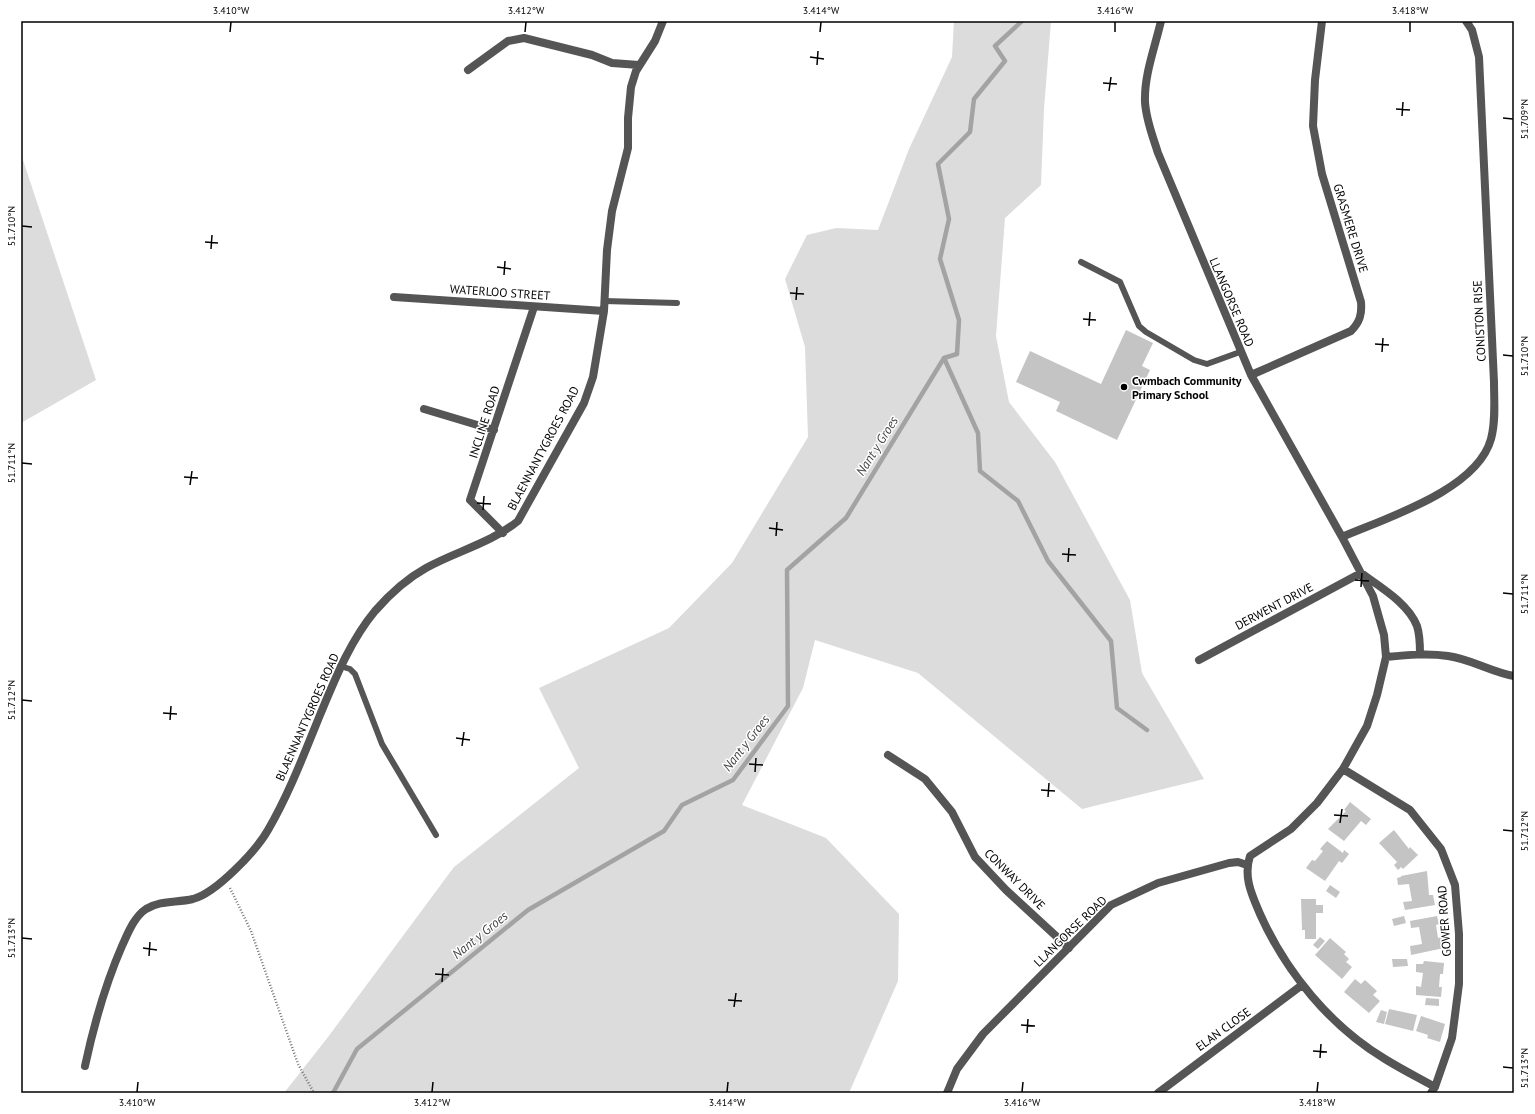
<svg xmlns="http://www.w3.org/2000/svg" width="1535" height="1114" font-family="'PT Sans',sans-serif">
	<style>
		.green { fill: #dcdcdc }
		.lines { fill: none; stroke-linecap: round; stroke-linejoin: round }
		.stream { stroke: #a3a3a3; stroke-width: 4.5 }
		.building { fill: #c4c4c4 }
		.path { stroke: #777; stroke-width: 2.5; stroke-dasharray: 1 2; stroke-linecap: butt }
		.service { stroke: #555; stroke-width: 6 }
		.minor { stroke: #555; stroke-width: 8 }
		.ticks { fill: none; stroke: #000; stroke-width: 1.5 }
		.poi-dot { fill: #000; stroke: #fff; stroke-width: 1.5 }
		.labels { text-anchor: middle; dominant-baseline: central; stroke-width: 3; stroke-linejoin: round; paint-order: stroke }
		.street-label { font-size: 12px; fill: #000; stroke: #fff }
		.poi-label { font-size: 12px; font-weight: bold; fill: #000; stroke: #fff; text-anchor: start }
		.water-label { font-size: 13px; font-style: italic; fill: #444; stroke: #fff }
		.neatline { fill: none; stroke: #000; stroke-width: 1.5 }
		.ticks-label { font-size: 10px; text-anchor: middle; fill: #000 }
	</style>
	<rect width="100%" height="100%" fill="#fff"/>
	<path class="green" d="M954,21h97l-7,88 -3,76 -36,33 -9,118 13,66 46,60 75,138 12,73 62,106 -122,30 -164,-136 -103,-33 -12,48 -61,117 84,33 73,76 -1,67 -49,112h-565l44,-56 126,-170 125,-99 -40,-80 130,-60 63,-65 76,-126 -3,-90 -20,-68 22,-44 29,-7 42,2 31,-81 43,-92z
		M21,154l75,226 -75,43z"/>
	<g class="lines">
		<path class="stream" d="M1022,21l-27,25 10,15 -31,38 -4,33 -32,32 11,55 -9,40 19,61 -2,34 -13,4 34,75 2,38 38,30 30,60 63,80 6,67 30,22
			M333,1093l24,-44 171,-139 136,-79 18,-26 51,-25 55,-74 -1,-136 59,-52 98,-160"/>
	</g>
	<path class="building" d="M1126,330l27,13 -11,23 8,4 -33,70 -61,-29 4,-9 -44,-20 14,-31 71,33z
		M1350,802l21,17 -5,6 -5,-4 -17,20 -16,-12 18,-18 -2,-1z
		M1394,830l15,19 1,-2 8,8 -15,14 -2,-2 -3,3 -4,-5 3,-3 -18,-19z
		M1327,841l16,12 1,-3 5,4 -7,9 -3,-2 -14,20 -19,-13 6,-8 3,1 8,-10 -3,-2z
		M1427,871l2,24h4l2,10 -30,5 -2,-8 9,-1 -3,-17 -11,1 -1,-7 4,-1v-1z
		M1330,885l10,7 -4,6 -10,-7z
		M1301,899h15v6h7v8h-7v26h-11v-9h-3z
		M1404,916l2,7 -12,3 -2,-7z
		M1437,916l2,8 -3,1 2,13 4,-1 2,11 -33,7 -1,-9 12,-2 -3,-17 -8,1 -1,-7z
		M1320,937l5,4 -7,8 -5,-4z
		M1330,938l16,14 -2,2 5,5 -3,3 6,5 -10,12 -27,-24z
		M1392,959h15l1,7 -15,1z
		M1424,961l20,2 -1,11h-3l-1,13h3l-1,10 -25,-2v-9l5,1 2,-14 -7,-1v-8h7z
		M1355,979l6,5 4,-4 12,11 -4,4 7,6 -11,12 -25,-21z
		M1426,998l13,1v7l-14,-1z
		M1389,1009l28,6 -4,16 -28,-7z
		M1381,1010l6,2 -3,12 -8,-2z
		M1421,1016l24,8 -5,18 -13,-4 1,-3 -12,-4z"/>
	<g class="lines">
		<path class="path" d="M230,888l21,43 47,133 16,29"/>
		<path class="service" d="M1081,262l39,20 19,44 7,6 48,28 13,4 33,-12
			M604,301l73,2
			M340,666l10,3 5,5 27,70 54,91"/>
		<path class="minor" d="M1161,21c-6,26 -17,54 -16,81 1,18 8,35 13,51l93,222 91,162 31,59 11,39 2,22 -9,38 -10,31 -24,43 -26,34 -26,26 -41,27c-7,21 2,39 10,58 26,58 70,112 125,145 16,10 34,19 50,28
			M468,70l40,-29 16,-3 68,17 20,8 27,2
			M394,297l210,14
			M1251,375l100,-44c9,-9 11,-17 10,-29l-39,-128 -9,-48 2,-46 7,-59
			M424,409l70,21
			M503,533l-33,-33 64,-193
			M1342,537c44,-19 135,-47 149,-98 5,-18 3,-39 3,-57l-15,-325 -7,-27 -6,-9
			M1386,657c21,-2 42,-4 62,-1 23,3 43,16 66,20
			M1199,660l162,-87c19,14 47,30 56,53 3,9 3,19 3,28
			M888,755l37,24 27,33 23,45 31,33 63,58
			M1343,769l67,41 31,39 14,36 4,49v50l-7,54 -17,49 -4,6
			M85,1066c9,-42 20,-81 37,-120 6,-13 12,-29 24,-37 15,-9 30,-6 47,-10 23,-6 63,-48 75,-69 21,-36 36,-76 52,-115 15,-36 30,-74 55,-104 14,-16 33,-33 51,-43 31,-17 65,-25 92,-47l66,-118 9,-26 11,-66 3,-61 5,-39 16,-63v-30l3,-31 5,-16 19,-30 8,-20
			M947,1093l10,-24 26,-35 128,-129 47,-22 71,-20 9,-1 9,3
			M1158,1093l144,-108"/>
	</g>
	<path class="ticks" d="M230,32l1,-10M525,32l1,-10M820,32l1,-10M1115,32v-10M1410,32v-10M810,57l14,2M817,65l1,-14M1103,83l14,1M1109,91l2,-14M1396,109l14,1M1402,116l1,-14M1503,118l10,1M22,226l10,1M205,242l13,1M211,249l1,-14M497,267l14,2M504,275l1,-14M790,293l14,1M796,300l1,-13M1083,319l13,1M1089,326l1,-14M1375,344l14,1M1382,352l1,-14M1503,355l10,1M22,463l10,1M184,477l14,1M190,485l2,-14M477,503l14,1M483,510l1,-14M769,528l14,2M776,536l1,-14M1062,554l14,1M1068,562l1,-14M1355,580l14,1M1361,587l1,-14M1503,593l10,1M22,700l10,1M163,713l14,1M170,720l1,-14M456,738l14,2M462,746l2,-14M749,764l14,1M755,772l1,-14M1041,790l14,1M1048,797l1,-14M1334,815l14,1M1340,823l2,-14M1503,830l10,1M22,938l10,1M143,948l14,2M149,956l1,-14M435,974l14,1M442,982l1,-14M728,1000l14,1M734,1007l2,-14M1021,1025l14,1M1027,1033l1,-14M1313,1051l14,1M1320,1058l1,-14M1503,1067l10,1M137,1092l1,-10M432,1092l1,-10M727,1092l1,-10M1022,1092l1,-10M1317,1092l1,-10"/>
	<circle class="poi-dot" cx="1124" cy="387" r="4"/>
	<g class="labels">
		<g class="street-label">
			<text transform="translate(1351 228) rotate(73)">GRASMERE DRIVE</text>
			<text transform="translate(500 292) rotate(4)">WATERLOO STREET</text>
			<text transform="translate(1232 302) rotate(67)">LLANGORSE ROAD</text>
			<text transform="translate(1479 321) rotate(-93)">CONISTON RISE</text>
			<text transform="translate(484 422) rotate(-72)">INCLINE ROAD</text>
			<text transform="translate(543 448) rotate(-62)">BLAENNANTYGROES ROAD</text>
			<text transform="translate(1274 606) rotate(-28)">DERWENT DRIVE</text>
			<text transform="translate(307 717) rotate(-66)">BLAENNANTYGROES ROAD</text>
			<text transform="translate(1015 879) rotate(45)">CONWAY DRIVE</text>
			<text transform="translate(1444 921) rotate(-94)">GOWER ROAD</text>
			<text transform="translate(1070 931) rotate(-44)">LLANGORSE ROAD</text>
			<text transform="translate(1223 1029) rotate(-36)">ELAN CLOSE</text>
		</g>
		<g class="poi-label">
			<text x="1132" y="380">Cwmbach Community<tspan x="1132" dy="14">Primary School</tspan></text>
		</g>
		<g class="water-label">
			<text transform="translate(877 446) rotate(-58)">Nant y Groes</text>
			<text transform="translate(746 743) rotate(-52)">Nant y Groes</text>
			<text transform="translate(480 935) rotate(-39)">Nant y Groes</text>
		</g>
	</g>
	<rect width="1535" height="1114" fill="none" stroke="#ffffff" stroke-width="44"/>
	<rect x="22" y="22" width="1491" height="1070" class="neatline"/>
	<g class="ticks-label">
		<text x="231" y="14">3.410°W</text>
		<text x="526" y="14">3.412°W</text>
		<text x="821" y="14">3.414°W</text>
		<text x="1115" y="14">3.416°W</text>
		<text x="1410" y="14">3.418°W</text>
		<text transform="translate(1524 119) rotate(-90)" y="4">51.709°N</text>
		<text transform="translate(11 226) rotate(-90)" y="4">51.710°N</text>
		<text transform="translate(1524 356) rotate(-90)" y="4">51.710°N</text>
		<text transform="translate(11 463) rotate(-90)" y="4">51.711°N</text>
		<text transform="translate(1524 594) rotate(-90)" y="4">51.711°N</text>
		<text transform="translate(11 700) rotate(-90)" y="4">51.712°N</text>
		<text transform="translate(1524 831) rotate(-90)" y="4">51.712°N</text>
		<text transform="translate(11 938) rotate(-90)" y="4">51.713°N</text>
		<text transform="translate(1524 1068) rotate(-90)" y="4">51.713°N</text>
		<text x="137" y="1106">3.410°W</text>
		<text x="432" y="1106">3.412°W</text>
		<text x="727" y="1106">3.414°W</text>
		<text x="1022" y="1106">3.416°W</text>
		<text x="1317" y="1106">3.418°W</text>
	</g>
</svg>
